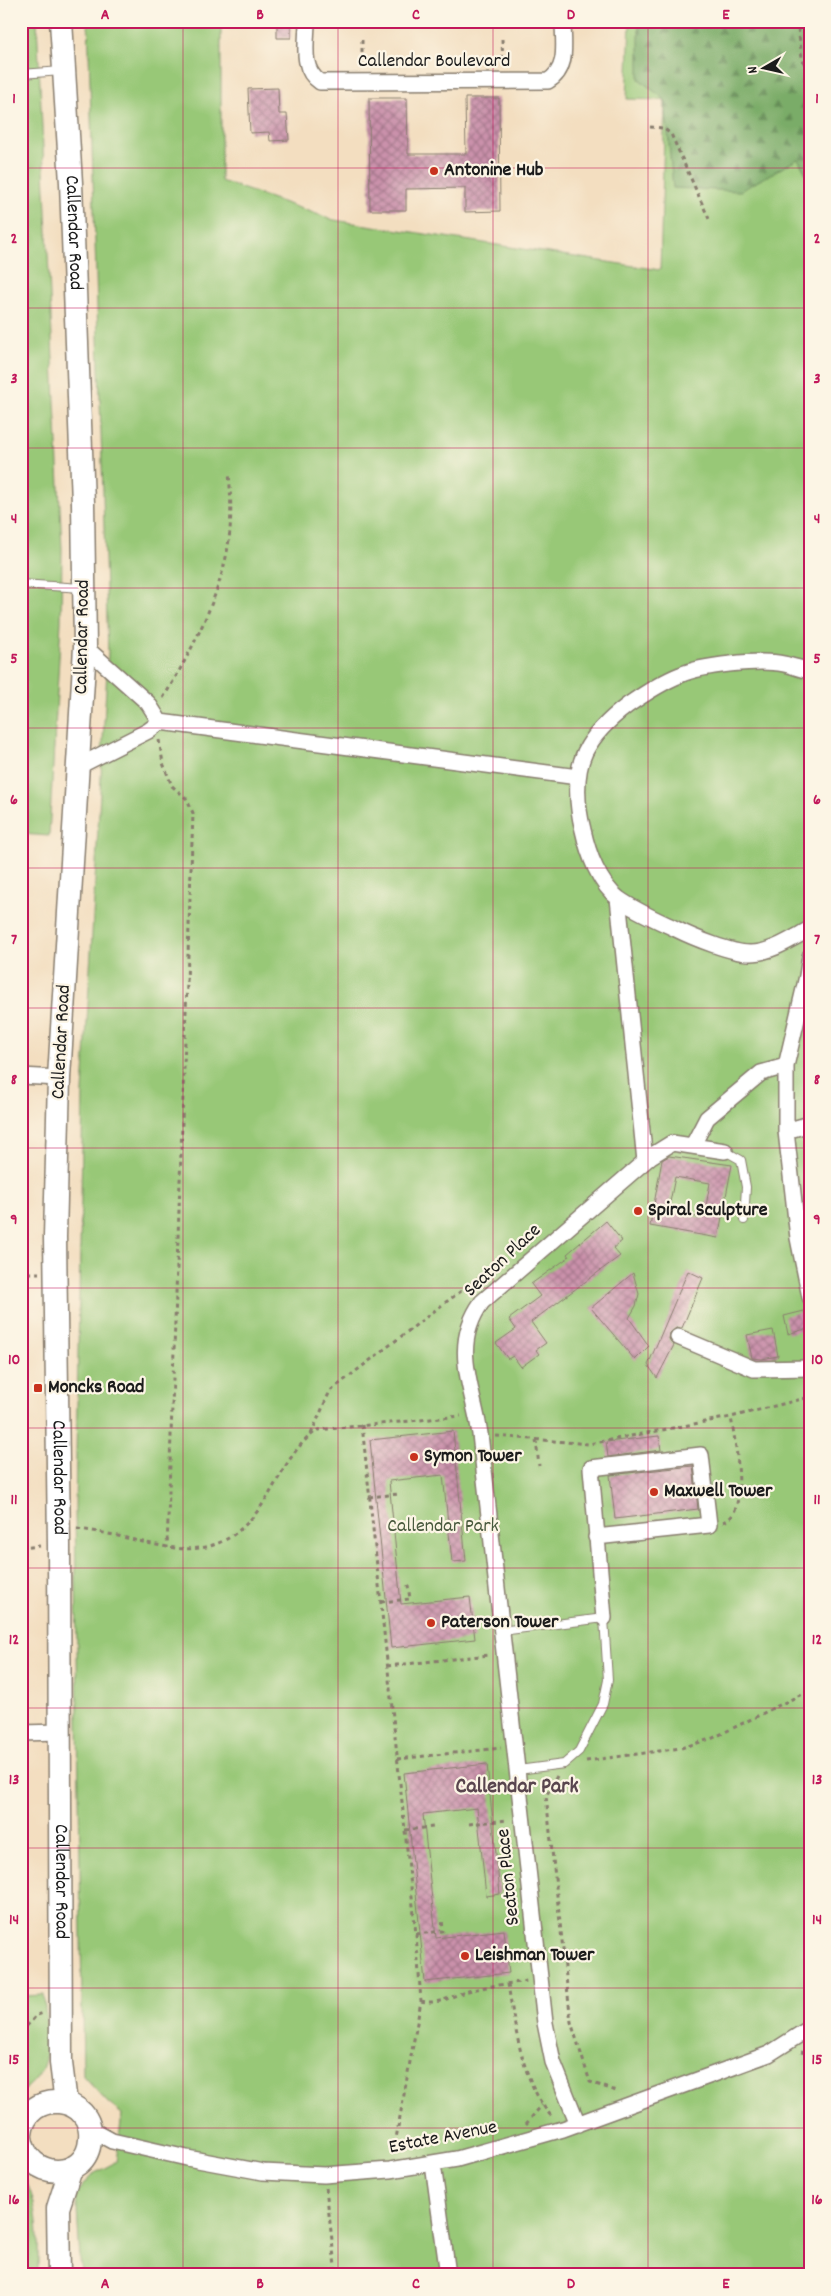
<svg xmlns="http://www.w3.org/2000/svg" width="831" height="2296" font-family="Dekko,sans-serif">
	<style>
		.green { fill: #98c877; stroke: #5a724a }
		.forest { fill: url(#forest-firs); stroke: #4b6442 }
		.building { fill: url(#building-cross-hatch); fill-rule: evenodd }
		.lines { fill: none; stroke-linecap: round; stroke-linejoin: round }
		.lane-casing { stroke: #887d6e; stroke-width: 10 }
		.street-casing { stroke: #887d6e; stroke-width: 18 }
		.primary-casing { stroke: #887d6e; stroke-width: 25 }
		.path { stroke: #887d6e; stroke-width: 3; stroke-dasharray: 4 4; stroke-linecap: butt }
		.lane { stroke: #fff; stroke-width: 8 }
		.street { stroke: #fff; stroke-width: 15 }
		.primary { stroke: #fff; stroke-width: 22 }
		.grid { fill: none; stroke: #c2185b; stroke-width: 1; stroke-opacity: 0.55 }
		.poi-dot { fill: #c8321e; stroke: #fcf5e5; stroke-width: 2 }
		.labels { text-anchor: middle; dominant-baseline: central; stroke-width: 4.5; stroke-linejoin: round; paint-order: stroke }
		.street-label { font-size: 20px; fill: #1c1c1c; stroke: #fcf5e5 }
		.poi-label { font-size: 20px; font-weight: bold; fill: #1c1c1c; stroke: #fcf5e5; text-anchor: start }
		.park-label { font-size: 20px; fill: #47583c; stroke: #fcf5e5 }
		.quarter-label { font-size: 22px; font-weight: bold; fill: #59454e; stroke: #fcf5e5 }
		.neatline { fill: none; stroke: #c2185b; stroke-width: 2 }
		.grid-label { font-size: 16px; text-anchor: middle; font-weight: bold; fill: #c2185b }
	</style>
	<defs>
		<pattern id="forest-firs" width="22" height="20" patternUnits="userSpaceOnUse" patternTransform="scale(1.25)"><rect width="22" height="20" fill="#7aac68"/><path d="M5 1l3.5 6h-7zM16 11l3.5 6h-7z" fill="#638b55"/></pattern>
		<pattern id="building-cross-hatch" width="8" height="8" patternUnits="userSpaceOnUse" patternTransform="scale(1.25)"><rect width="8" height="8" fill="#ca91ab"/><path d="M0 0l8 8M0 8l8-8" fill="none" stroke="#a3768a"/></pattern>
	</defs>
	<rect width="100%" height="100%" fill="#fcf5e5"/>
	<filter id="ink" filterUnits="userSpaceOnUse"><feTurbulence type="fractalNoise" baseFrequency=".02" numOctaves="2"/><feDisplacementMap in="SourceGraphic" scale="10" xChannelSelector="R" yChannelSelector="G"/><feConvolveMatrix kernelMatrix="1 2 1 2 8 2 1 2 1" color-interpolation-filters="sRGB"/></filter>
	<filter id="wash" filterUnits="userSpaceOnUse"><feTurbulence type="fractalNoise" baseFrequency=".0096" numOctaves="4" result="noise"/><feDisplacementMap in="SourceGraphic" scale="20" xChannelSelector="R" yChannelSelector="G"/><feGaussianBlur stdDeviation="1.12" result="paint"/><feColorMatrix in="noise" values="0 0 0 0 0 0 0 0 0 0 0 0 0 0 0 0 0 1.4 0 .05"/><feComposite in="paint" operator="in"/></filter>
	<g filter="url(#wash)">
		<rect width="100%" height="100%" fill="#f3dec0"/>
		<path class="green" d="M21,21h16l25,528 -1,73 -12,214 -28,-2z
			M88,21h133v160l113,39 326,50 5,-170 -38,-1 3,-78h180v2254h-729l-5,-82 17,-19 23,-12 6,-48 -14,-11 -25,-27 -8,-567 8,-417 25,-439z
			M44,1995c2,37 13,74 -23,97v-96z
			M21,2171c20,36 17,64 17,104h-17z"/>
		<path class="forest" d="M639,21h171v160l-12,-22 -58,32 -67,-3 -8,-88 -26,-21z"/>
		<g id="blocks">
			<path class="building" d="M277,21h14v17h-14z
				M278,88l1,26h8l2,26 -19,1 -1,-9 -19,1 -2,-44z
				M369,98h38l1,56h58l-1,-56h34l1,113 -35,1v-24l-59,1v21h-36z
				M669,1156l63,9 -14,73 -68,-12 12,-66zM675,1177l35,6 -6,35 -36,-6z
				M606,1221l16,20 -9,7 7,8 -89,66 15,21 -10,7 3,4 -18,13 -8,-11 -5,3 -12,-16 20,-14 -7,-10 31,-23 -9,-12 38,-27 -2,-3z
				M688,1271l15,7 -21,50h-6l-6,5 -1,6 5,6 -17,33 -9,-13z
				M633,1273l6,21 -3,12 -7,12 20,28 -14,14 -44,-52z
				M804,1311l5,17 -21,6 -4,-18z
				M773,1330l5,26 -16,3 -10,-1 -5,-23z
				M453,1431l13,130 -14,1 -9,-87 -54,6 12,123 69,-7 5,42 -84,9 -21,-208z
				M659,1436l2,14 -53,7 -2,-15z
				M693,1466l5,43 -83,10 -5,-44z
				M487,1764l13,130 -14,2 -9,-88 -54,6 13,124 68,-8 5,43 -84,9 -21,-209z"/>
		</g>
	</g>
	<g filter="url(#ink)">
		<use href="#blocks" fill-opacity="0" stroke="#887d6e" stroke-width="1"/>
		<g class="lines">
			<defs>
				<path id="lane" d="M21,74l41,-3
					M21,584l61,4
					M725,1151l16,9 5,27 -2,33
					M501,1631l103,-13 4,62 -5,24 -24,47 -15,13 -46,6"/>
				<path id="street" d="M307,21c0,22 -7,48 13,61l228,-1c21,-12 15,-38 15,-60
					M810,671c-9,-2 -17,-5 -26,-7 -24,-5 -82,1 -104,11 -18,7 -36,19 -52,30 -16,12 -34,29 -43,47 -11,23 -8,55 -2,78 5,23 16,54 36,69 17,12 38,21 57,30 16,8 57,25 75,24 20,0 42,-15 59,-24
					M160,722l418,55
					M79,766l69,-35 12,-9 -12,-19 -63,-56
					M618,898l27,263
					M810,956l-3,20 -21,90v65l12,107 12,59
					M21,1076l38,2
					M786,1131l24,-7
					M693,1145l14,-27 54,-45 25,-7
					M678,1337l76,32 56,-1
					M596,1537l113,-12 -8,-70 -110,13 13,150
					M21,1733l39,-1
					M578,2124l-25,-62 -8,-39 -65,-589c-7,-47 -30,-88 2,-132l169,-146 21,-13 53,8
					M90,2129l22,12 75,17 76,14 61,3 66,-5 67,-11 106,-30 206,-75 41,-26
					M433,2164l15,111"/>
				<g id="primary">
					<path id="s1" d="M61,21l10,162 12,320 2,144 -26,431 -4,159 4,308 2,518 5,40"/>
					<path d="M21,2134c5,-47 74,-40 69,6 -3,42 -63,41 -69,-2"/>
					<path d="M59,2275l-1,-67 13,-40"/>
				</g>
			</defs>
			<use href="#lane" class="lane-casing"/>
			<use href="#street" class="street-casing"/>
			<use href="#primary" class="primary-casing"/>
			<path class="path" d="M797,21l5,36 8,24
				M502,39l1,27
				M362,68v-30
				M650,127l13,1 8,6 38,85
				M163,698c26,-41 58,-104 65,-152 4,-24 3,-49 1,-73
				M159,740l4,23 9,23 14,12 7,15 -26,735
				M21,1286l7,-7v-6h11
				M362,1425l54,509 5,67 -28,154
				M311,1434l19,-43 116,-89 53,-38
				M496,1436l93,8 142,-27 79,-20
				M536,1440l3,26
				M369,1497l30,-3
				M723,1522c28,-7 11,-85 8,-105
				M77,1529c78,7 135,56 191,-33 14,-23 27,-52 50,-66l143,-14
				M21,1548l19,-2
				M381,1602l29,-3 -2,-14
				M387,1666l102,-11
				M397,1759l104,-11
				M586,1761l95,-13 32,-10 97,-48
				M557,1776l-11,20 25,226 19,60 29,10
				M469,1824l39,-4
				M405,1830l28,-3
				M416,1934l27,-3 -1,-13
				M508,1984c7,43 14,99 44,133
				M421,2001c18,4 28,-4 44,-9 20,-6 42,-8 62,-11
				M21,2032l16,-17 6,-2
				M801,2052l9,2
				M526,2124l16,-19
				M326,2188l10,87
				M806,2275l4,-8"/>
			<use href="#lane" class="lane"/>
			<use href="#street" class="street"/>
			<use href="#primary" class="primary"/>
		</g>
	</g>
	<path class="grid" d="M183,21v2254M338,21v2254M493,21v2254M648,21v2254M21,168h789M21,308h789M21,448h789M21,588h789M21,728h789M21,868h789M21,1008h789M21,1148h789M21,1288h789M21,1428h789M21,1568h789M21,1708h789M21,1848h789M21,1988h789M21,2128h789"/>
	<g class="poi-dot">
		<circle cx="434" cy="171" r="5"/>
		<circle cx="638" cy="1211" r="5"/>
		<rect x="33" y="1383" width="10" height="10" rx="2.5"/>
		<circle cx="414" cy="1457" r="5"/>
		<circle cx="654" cy="1492" r="5"/>
		<circle cx="431" cy="1623" r="5"/>
		<circle cx="465" cy="1956" r="5"/>
	</g>
	<g class="labels">
		<g class="street-label">
			<text x="434" y="62">Callendar Boulevard</text>
			<text stroke="none"><textPath href="#s1" startOffset="212">Callendar Road</textPath></text>
			<text transform="translate(83 637) rotate(-89)">Callendar Road</text>
			<text transform="translate(62 1042) rotate(-87)">Callendar Road</text>
			<text transform="translate(503 1261) rotate(-43)">Seaton Place</text>
			<text stroke="none"><textPath href="#s1" startOffset="1458">Callendar Road</textPath></text>
			<text transform="translate(509 1877) rotate(-96)">Seaton Place</text>
			<text stroke="none"><textPath href="#s1" startOffset="1862">Callendar Road</textPath></text>
			<text transform="translate(443 2138) rotate(-11)">Estate Avenue</text>
		</g>
		<g class="poi-label">
			<text x="444" y="171">Antonine Hub</text>
			<text x="648" y="1211">Spiral Sculpture</text>
			<text x="48" y="1388">Moncks Road</text>
			<text x="424" y="1457">Symon Tower</text>
			<text x="664" y="1492">Maxwell Tower</text>
			<text x="441" y="1623">Paterson Tower</text>
			<text x="475" y="1956">Leishman Tower</text>
		</g>
		<g class="park-label">
			<text x="443" y="1527">Callendar Park</text>
		</g>
		<g class="quarter-label">
			<text x="517" y="1787">Callendar Park</text>
		</g>
	</g>
	<rect width="831" height="2296" fill="none" stroke="#fcf5e5" stroke-width="55"/>
	<g transform="translate(764 68) rotate(261)" stroke="#fcf5e5" stroke-width="4" paint-order="stroke">
	<path d="M0-4L9 19L0 12L-9 19Z" fill="#1c1c1c"/>
	<text y="-8" font-size="14" font-weight="bold" text-anchor="middle" fill="#1c1c1c">N</text>
	</g>
	<rect x="28" y="28" width="776" height="2240" class="neatline"/>
	<g class="grid-label">
		<text x="105" y="19">A</text>
		<text x="260" y="19">B</text>
		<text x="416" y="19">C</text>
		<text x="571" y="19">D</text>
		<text x="726" y="19">E</text>
		<text x="14" y="103">1</text>
		<text x="817" y="103">1</text>
		<text x="14" y="243">2</text>
		<text x="817" y="243">2</text>
		<text x="14" y="383">3</text>
		<text x="817" y="383">3</text>
		<text x="14" y="523">4</text>
		<text x="817" y="523">4</text>
		<text x="14" y="663">5</text>
		<text x="817" y="663">5</text>
		<text x="14" y="804">6</text>
		<text x="817" y="804">6</text>
		<text x="14" y="944">7</text>
		<text x="817" y="944">7</text>
		<text x="14" y="1084">8</text>
		<text x="817" y="1084">8</text>
		<text x="14" y="1224">9</text>
		<text x="817" y="1224">9</text>
		<text x="14" y="1364">10</text>
		<text x="817" y="1364">10</text>
		<text x="14" y="1504">11</text>
		<text x="817" y="1504">11</text>
		<text x="14" y="1644">12</text>
		<text x="817" y="1644">12</text>
		<text x="14" y="1784">13</text>
		<text x="817" y="1784">13</text>
		<text x="14" y="1924">14</text>
		<text x="817" y="1924">14</text>
		<text x="14" y="2064">15</text>
		<text x="817" y="2064">15</text>
		<text x="14" y="2204">16</text>
		<text x="817" y="2204">16</text>
		<text x="105" y="2288">A</text>
		<text x="260" y="2288">B</text>
		<text x="416" y="2288">C</text>
		<text x="571" y="2288">D</text>
		<text x="726" y="2288">E</text>
	</g>
</svg>
